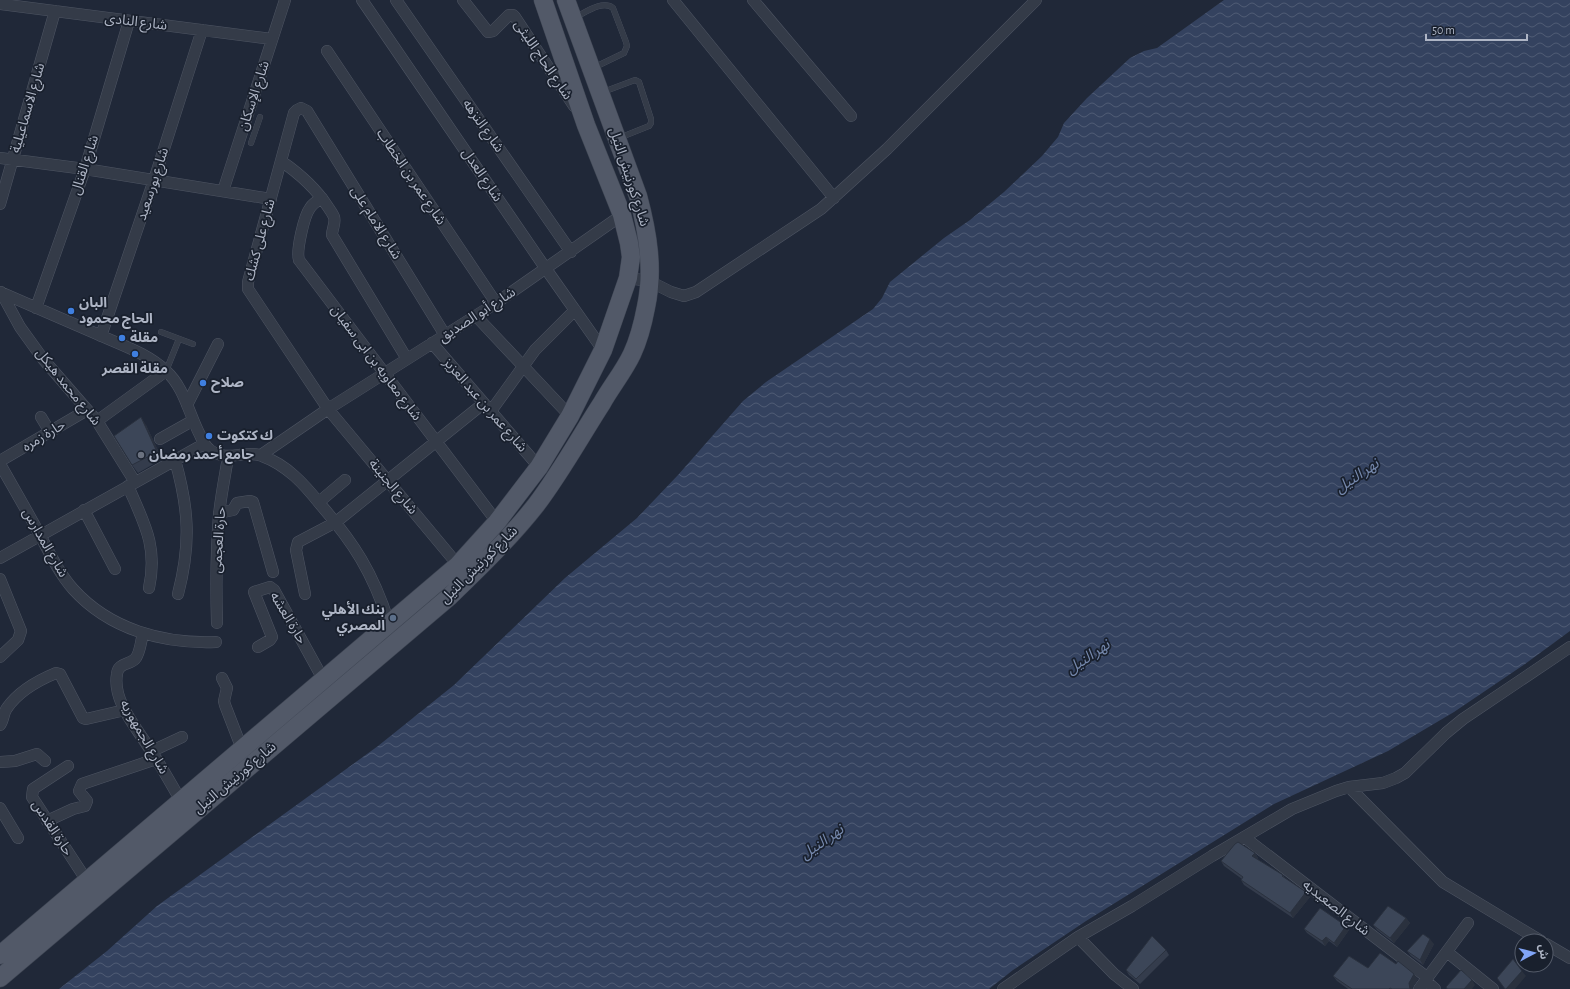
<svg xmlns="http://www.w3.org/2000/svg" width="1570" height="989" font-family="'Alegreya Sans','Noto Sans Arabic',sans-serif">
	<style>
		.water { fill: url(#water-waves) }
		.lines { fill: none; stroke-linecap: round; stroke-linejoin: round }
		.service-casing { stroke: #4e5563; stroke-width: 6 }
		.minor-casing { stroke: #4e5563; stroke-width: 12 }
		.primary-casing { stroke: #3d4452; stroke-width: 19 }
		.service { stroke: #343b48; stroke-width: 5.5 }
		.minor { stroke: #343b48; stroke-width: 11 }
		.primary { stroke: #525968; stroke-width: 18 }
		.wall { fill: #343c4c }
		.shaded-wall { fill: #2a313e }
		.building { fill: #3c4658; stroke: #2a313e }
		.shop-dot { fill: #3f7fe0; stroke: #19202d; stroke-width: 1.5 }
		.worship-dot { fill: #6b7280; stroke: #19202d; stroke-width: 1.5 }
		.service-dot { fill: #5c6f8a; stroke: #19202d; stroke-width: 1.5 }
		.labels { text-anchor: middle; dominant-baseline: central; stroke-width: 3.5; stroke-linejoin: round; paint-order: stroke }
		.street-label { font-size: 14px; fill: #aeb5c5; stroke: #19202d }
		.poi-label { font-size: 14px; font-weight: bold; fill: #aeb5c5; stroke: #19202d; text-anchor: start }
		.water-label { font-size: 15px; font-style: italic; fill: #7689ad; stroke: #19202d }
	</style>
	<defs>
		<pattern id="water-waves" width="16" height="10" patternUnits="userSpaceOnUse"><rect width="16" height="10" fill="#34425f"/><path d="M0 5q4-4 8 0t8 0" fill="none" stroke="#4f5b74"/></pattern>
	</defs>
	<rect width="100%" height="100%" fill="#202838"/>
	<path class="water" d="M1224,0h346v631l-45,33 -71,48 -66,39 -114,53 -188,117 -73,49 -24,19h-930l48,-38 50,-45 221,-160 76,-61 111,-107 72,-60 41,-43 65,-74 23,-19 107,-73 9,-11 8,-16 54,-44 26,-18 34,-28 38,-36 16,-19 6,-14 23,-25 43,-40 14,-7 13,-3z"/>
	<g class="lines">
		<defs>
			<path id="service" d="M576,17c10,-5 27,-17 37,-9l13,34 1,4 -3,7 -31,15
				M603,92l32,-12 4,2 12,37v4l-2,3 -30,12
				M251,143l9,-26
				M161,332l32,12
				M166,371l13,-32"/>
			<path id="minor" d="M362,0l184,269 57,81
				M396,0l175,252
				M463,0l25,32 5,-1 16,-16h4l2,2 59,89
				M673,0l161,198
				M753,0l98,116
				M0,4l272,35
				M327,51l169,252
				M0,158l85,11 186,30
				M281,161c19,13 34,26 47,46 2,3 5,7 6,10 2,6 -2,12 -2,18l75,124
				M223,191l62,-191
				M322,198c-5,3 -9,5 -12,10 -6,8 -14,43 -11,52l198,262
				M0,204l55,-193
				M628,278l21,3 22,11 13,4 12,-4 125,-83 66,-60 149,-149
				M0,292c32,14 65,28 97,42 24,11 50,19 69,37 18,16 23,43 34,64 2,5 5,11 10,15 18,13 34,-1 52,6 25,9 42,28 58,48 34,39 53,69 69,119
				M1,292l19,35 23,32 54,62 38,61
				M36,308l49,-139 44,-148
				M476,316l94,100
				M445,335l-138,-224 -6,-3 -4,2 -3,3 -46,169v7l80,120 130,156
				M101,336l53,-156 48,-150
				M432,343l107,124
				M187,405l31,-61
				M491,411l44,-61 40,-40
				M41,417l9,15
				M97,421l69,-50
				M160,439l32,-18
				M261,455l67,-46 168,-106 126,-88
				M175,460c14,49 16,84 3,134
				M0,461l87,-51
				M0,464c13,23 27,47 40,71 10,19 19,38 33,54 37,41 91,55 143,53
				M128,486c16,37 30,60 21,102
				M319,502l26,-22
				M84,510l31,59
				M219,513l14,-3 4,-7 13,-2 3,1 20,70
				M0,558l204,-114
				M0,579l21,52 -3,9 -18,17
				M305,594l-9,-44 2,-8 38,-20 148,-119
				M217,623c-1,-36 -1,-72 2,-108 2,-20 6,-39 9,-58
				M143,633c-2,8 -3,21 -8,26 -6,6 -17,4 -18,15 -5,28 21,55 34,77 11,16 20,33 30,50
				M258,647l12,-7 2,-3 -18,-45 16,-5 4,3 49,89
				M222,678l5,10 -3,13 1,4 17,44
				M0,725c4,-5 3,-12 7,-17 11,-16 32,-28 49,-35l4,1 23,44 3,1 39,-9
				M152,751l30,-14
				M0,762l15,-1 22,-7 8,7
				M68,766l-35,23 -1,8 55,84
				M1349,787l94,95 98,59
				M0,808l18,30
				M47,821l26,-12 12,-3 2,-5 -8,-10 3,-7 74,-25
				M1244,837l184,141
				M1078,937l36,37 19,15
				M1546,944l24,14
				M1447,952l46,37
				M1426,981l9,8
				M1003,989l75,-52 54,-31 80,-50 80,-47 44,-18 13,-4 34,-4 13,-5 9,-5 41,-40 17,-14 107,-72
				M1419,989l49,-66"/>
			<path id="primary" d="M0,955l458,-390 39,-43 42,-55 31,-51 33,-66 25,-72 3,-21 -2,-14 -7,-28 -36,-90 -43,-125
				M0,978l449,-381c30,-29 61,-59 87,-92 25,-33 44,-68 66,-102 9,-16 22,-32 30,-49 7,-15 11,-31 14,-47 8,-37 2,-74 -8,-111l-72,-196"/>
		</defs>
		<use href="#service" class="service-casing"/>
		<use href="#minor" class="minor-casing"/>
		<use href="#primary" class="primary-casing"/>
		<use href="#service" class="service"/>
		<use href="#minor" class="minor"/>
		<use href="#primary" class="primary"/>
	</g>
	<path class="wall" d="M146,425l16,34 -24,14 -6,-8z
		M1255,853l3,5 -1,1 26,16 2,3 25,19 -17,21 -49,-33 -3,-5 1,-1 -18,-13 -3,-5z
		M1406,918l4,5 -16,20 -17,-13 -4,-5z
		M1346,926l3,4 -12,17 -8,-6 -4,5 -18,-13 -3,-4z
		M1434,944l-11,21 -12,-9 -4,-5z
		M1166,950l3,5 -29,29 -11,-9 -3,-5z
		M1368,968l50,11 -6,9 1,1h-65l-11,-8 -4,-5z"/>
	<path class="shaded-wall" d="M141,417l5,8 16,34 -5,-7z
		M1255,853l3,5 -3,3 -3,-5z
		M1306,892l4,5 -17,21 -3,-5z
		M1406,918l4,5 -16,20 -4,-5z
		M1346,926l3,4 -12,17 -3,-4z
		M1326,937l3,4 -4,5 -3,-5z
		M1430,939l4,5 -11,21 -3,-5z
		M1522,971l4,5 -11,13h-9z
		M1414,974l4,5 -6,9 1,1h-3l-1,-6z
		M1472,980l3,5 -3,4h-8z"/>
	<path class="building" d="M141,417l16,35 -25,13 -18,-29z
		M1238,842l17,11 -3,3 31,19 -1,1 24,16 -16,21 -49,-33 2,-3 -22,-16 14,-17z
		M1388,906l18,12 -16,20 -17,-13z
		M1320,908l26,18 -12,17 -8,-6 -4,4 -18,-12z
		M1423,934l7,5 -10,21 -13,-9z
		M1152,936l14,14 -30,29 -10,-9z
		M1380,953l16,11 2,-3 16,13 -5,9 1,6h-18l-2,-1 -1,1h-37l-19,-13 16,-20 19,12z
		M1513,959l9,12 -16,18h-1l-8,-11z
		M1461,970l11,10 -8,9h-17l-1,-2z"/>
	<g class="shop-dot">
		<circle cx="71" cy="311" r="4"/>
		<circle cx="122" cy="338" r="4"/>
		<circle cx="135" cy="354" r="4"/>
		<circle cx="203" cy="383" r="4"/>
		<circle cx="209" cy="436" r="4"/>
	</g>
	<circle class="worship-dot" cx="141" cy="455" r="4"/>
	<circle class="service-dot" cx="393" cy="618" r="4"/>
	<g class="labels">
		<g class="street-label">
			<text transform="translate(136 22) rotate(7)">شارع النادى</text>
			<text transform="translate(543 60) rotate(56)">شارع الحاج الليثى</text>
			<text transform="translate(254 96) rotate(-72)">شارع الإسكان</text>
			<text transform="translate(28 108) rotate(-74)">شارع الاسماعيلية</text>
			<text transform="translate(483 126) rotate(55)">شارع النزهه</text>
			<text transform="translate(85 165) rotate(-72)">شارع القنال</text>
			<text transform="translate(482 175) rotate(56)">شارع العدل</text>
			<text transform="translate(411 177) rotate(56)">شارع عمر بن الخطاب</text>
			<text transform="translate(629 177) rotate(72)">شارع كورنيش النيل</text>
			<text transform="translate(153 184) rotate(-72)">شارع بورسعيد</text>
			<text transform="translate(376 223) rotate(58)">شارع الامام على</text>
			<text transform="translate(260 240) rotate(-75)">شارع على كشك</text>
			<text transform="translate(477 315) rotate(-33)">شارع أبو الصديق</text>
			<text transform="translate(376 363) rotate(53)">شارع معاويه بن ابى سفيان</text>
			<text transform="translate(68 387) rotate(51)">شارع محمد هيكل</text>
			<text transform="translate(485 405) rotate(49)">شارع عمر بن عبد العزيز</text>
			<text transform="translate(44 436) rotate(-31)">حارة زمره</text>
			<text transform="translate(393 487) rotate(50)">شارع الجنينة</text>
			<text transform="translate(219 540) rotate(-86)">حارة العجمى</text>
			<text transform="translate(45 543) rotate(60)">شارع المدارس</text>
			<text transform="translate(479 565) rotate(-45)">شارع كورنيش النيل</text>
			<text transform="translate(288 618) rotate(59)">حارة العشه</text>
			<text transform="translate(144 737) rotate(60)">شارع الجمهوريه</text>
			<text transform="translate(235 778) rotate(-40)">شارع كورنيش النيل</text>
			<text transform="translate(52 828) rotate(57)">حارة القدس</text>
			<text transform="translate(1336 908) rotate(38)">شارع الصعيديه</text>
		</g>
		<g class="poi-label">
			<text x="79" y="303">البان<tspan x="79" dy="16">الحاج محمود</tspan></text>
			<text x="130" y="338">مقلة</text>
			<text x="135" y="369" text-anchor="middle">مقلة القصر</text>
			<text x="211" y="383">صلاح</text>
			<text x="217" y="436">ك كتكوت</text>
			<text x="149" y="455">جامع أحمد رمضان</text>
			<text x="385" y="610" text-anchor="end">بنك الأهلي<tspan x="385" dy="16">المصري</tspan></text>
		</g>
		<g class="water-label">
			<text transform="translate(1357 476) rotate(-34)">نهر النيل</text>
			<text transform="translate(1088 657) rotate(-34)">نهر النيل</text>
			<text transform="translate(822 842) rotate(-35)">نهر النيل</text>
		</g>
	</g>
	<g transform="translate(1534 953) rotate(83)"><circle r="19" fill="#19202d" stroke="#555c6a"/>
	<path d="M0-3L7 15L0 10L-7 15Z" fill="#81a5f7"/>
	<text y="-6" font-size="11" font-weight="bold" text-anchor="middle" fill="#aeb5c5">ش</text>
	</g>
	<path d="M1426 34v6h101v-6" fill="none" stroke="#aeb5c5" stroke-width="2"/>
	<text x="1432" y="34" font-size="12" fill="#aeb5c5" stroke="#19202d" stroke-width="3" paint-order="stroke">50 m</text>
</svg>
